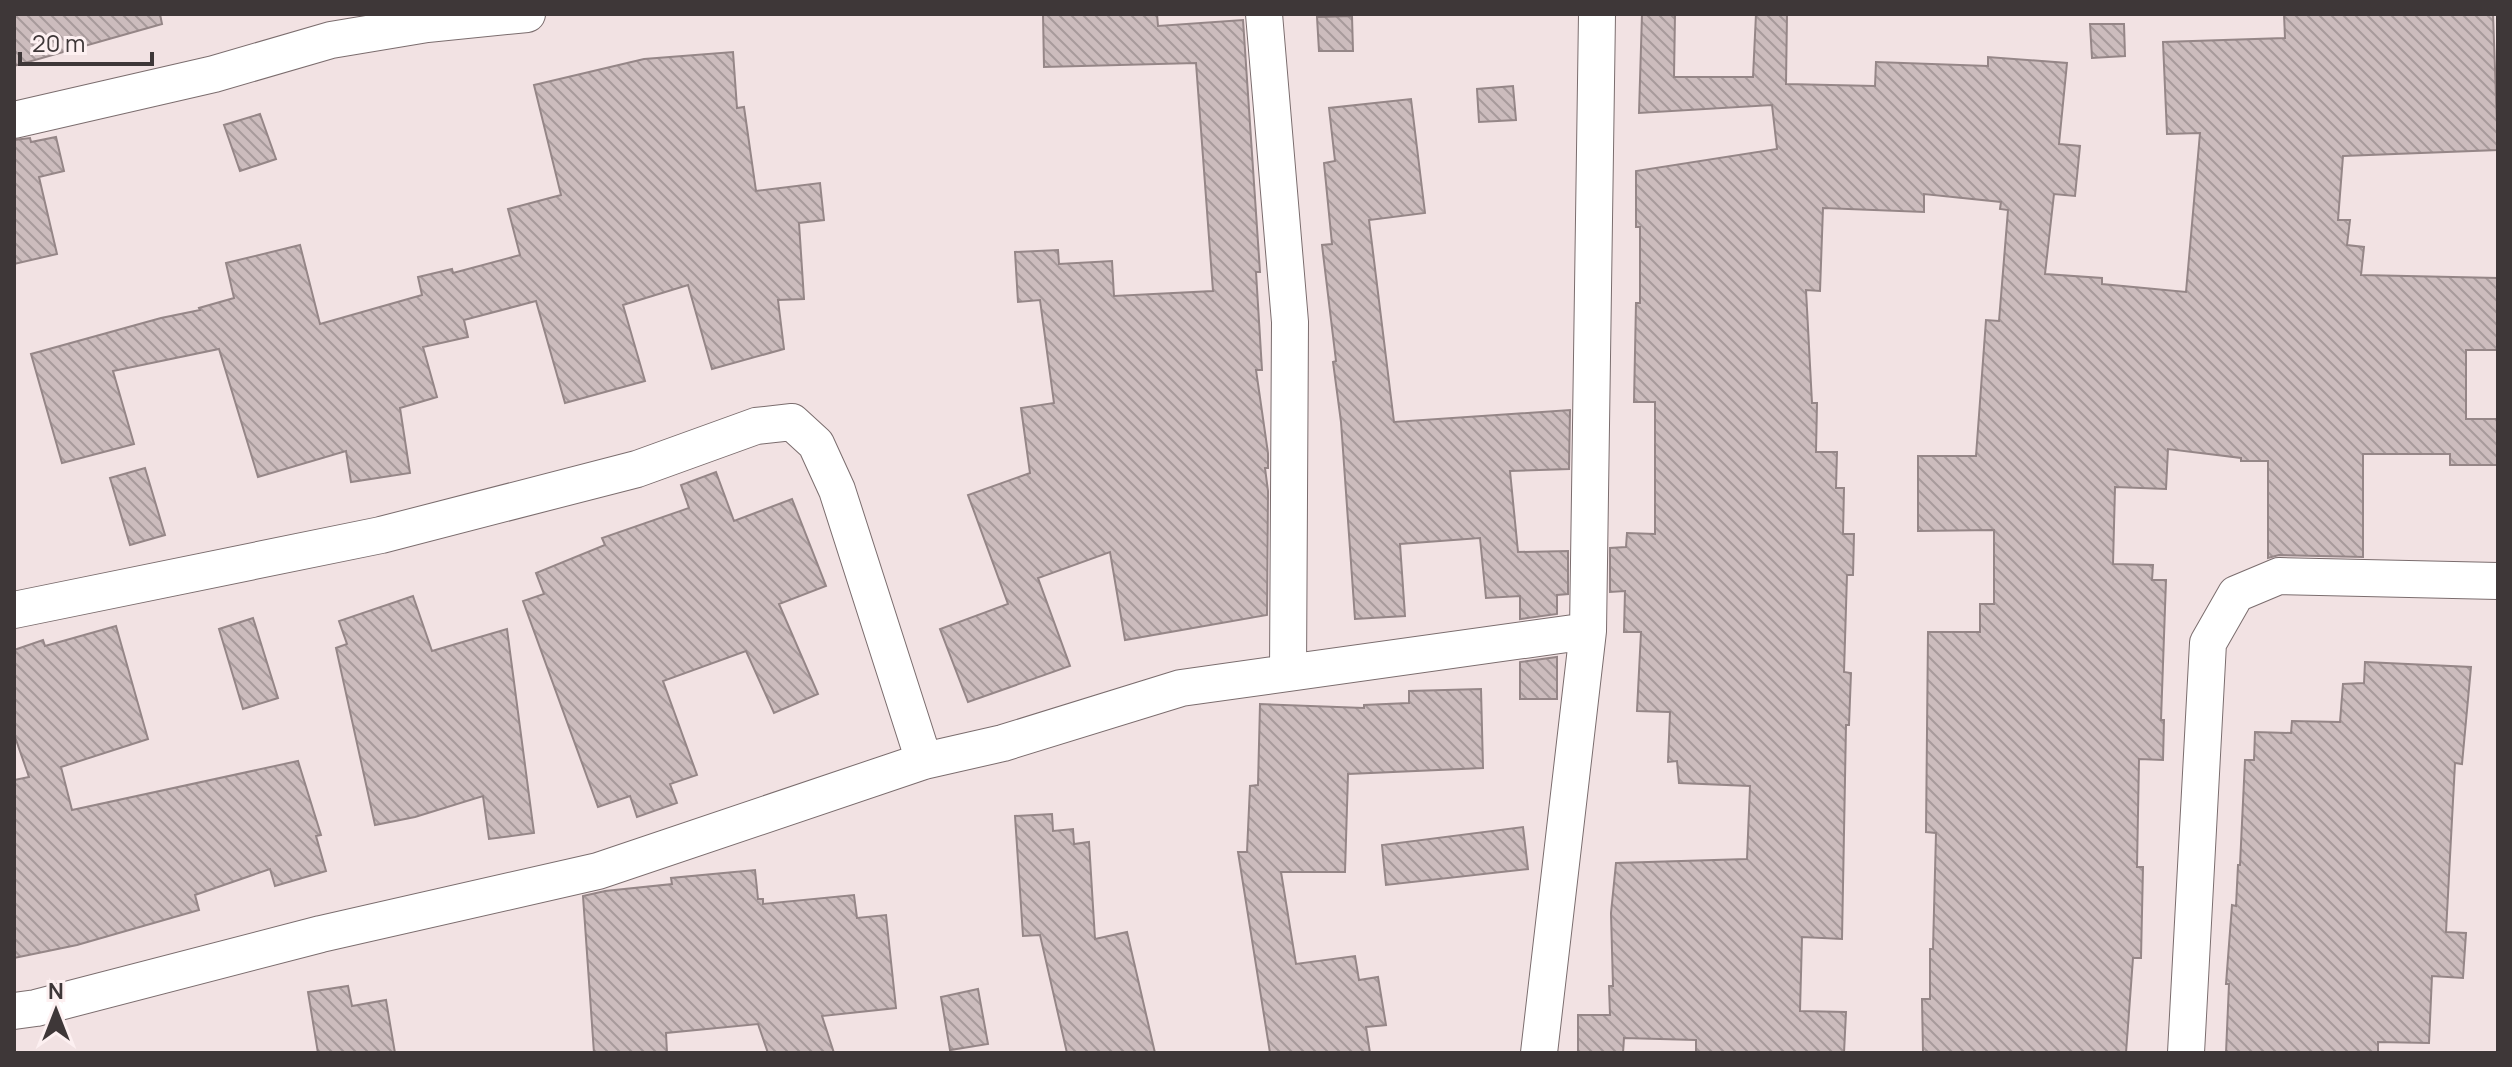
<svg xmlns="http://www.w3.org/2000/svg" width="2512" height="1067" font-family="Manrope,sans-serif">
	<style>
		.building { fill: url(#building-back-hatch); stroke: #958687; stroke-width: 2 }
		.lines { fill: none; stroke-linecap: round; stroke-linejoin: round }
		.minor-casing { stroke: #7b6d6e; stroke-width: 38 }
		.minor { stroke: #fff; stroke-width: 36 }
	</style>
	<defs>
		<pattern id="building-back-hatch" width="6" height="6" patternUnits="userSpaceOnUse" patternTransform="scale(2)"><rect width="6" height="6" fill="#ccbcbd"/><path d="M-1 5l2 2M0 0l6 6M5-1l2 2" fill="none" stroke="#a79a9b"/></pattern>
	</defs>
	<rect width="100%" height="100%" fill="#f2e2e3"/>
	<path class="building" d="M14,14h146l2,10 -148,42z
		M1043,14h114l1,12 85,-6 17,252h-4l6,98h-6l12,83v15h-3l3,23 -1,124 -142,25 -15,-88 -72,26 32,88 -102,36 -28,-73 68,-25 -40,-109 62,-22 -9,-65 33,-5 -14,-103 -22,2 -3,-50 43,-2 1,14 53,-3 2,35 99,-5 -17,-228 -152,4z
		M1642,14h33l-1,63h79l3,-63h31l-1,70 89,2 1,-24 112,4v-9l79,6 -8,81 21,2 -5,50 -21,-2 -9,80 57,4v6l84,8 14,-159 -33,1 -4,-92 122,-4 -1,-24h209l5,136 -155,6 -5,64h12l-3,25 17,2 -3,28 137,3v72h-32v69h32v46h-48v-11h-87v103l-84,-2 -11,3v-97h-27v-3l-73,-9 -2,40 -51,-2 -2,77 40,1 -1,15h14l-5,140h3l-1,40 -24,-1 -2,108h6l-2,91h-8l-7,95h-203l-1,-54h8v-50h3l3,-116 -10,-1 2,-200h52v-28h14v-74l-76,1v-75h58l10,-136 13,1 9,-111 -8,-1 1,-7 -77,-8v18l-101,-4 -3,83 -14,-1 6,113h5l-1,49h21l-1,36h8l-1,46h11l-1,41h-6l-3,97 7,1 -2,52h-3l-4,214 -40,-2 -2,74 46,1 -2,41h-148v-13l-72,-2 -1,15h-45v-38h32l-1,-29h4l-2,-73 5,-50 131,-4 3,-73 -71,-3 -2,-22 -9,1 2,-50 -33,-1 4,-79h-17l1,-41 -15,1v-44l16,-1 1,-14 28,1v-132h-21l2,-99h4v-76h-4v-56l141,-22 -5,-44 -133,8z
		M1352,16l1,35h-34l-2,-34z
		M2090,24h34l1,32 -33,2z
		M733,52l4,56 7,-1 12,84 64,-8 4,37 -25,3 5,76 -26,1 6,49 -72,20 -24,-84 -65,20 22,76 -80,22 -29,-102 -72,19 4,17 -45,10 14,50 -37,11 10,65 -59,9 -5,-31 -88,26 -39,-128 -106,22 21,73 -72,19 -31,-109 130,-36 39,-8 -1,-2 35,-10 -8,-35 74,-18 20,79 102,-29 -4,-18 34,-8 1,4 67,-18 -12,-46 53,-14 -27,-110 110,-26z
		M1513,86l3,34 -37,2 -2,-33z
		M1411,99l14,114 -56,7 25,202 176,-12 -1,59 -59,2 8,81 50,-1v43l-11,1v19l-37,5v-23l-34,2 -6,-60 -80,6 5,72 -50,3 -14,-197 -8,-60 3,-1 -14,-116 10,-1 -8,-81 11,-2 -6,-53z
		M260,114l16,45 -36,12 -16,-46z
		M56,137l8,34 -25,6 18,77 -43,10v-124l16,-2 1,4z
		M145,468l20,67 -35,10 -20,-67z
		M716,472l18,49 58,-22 34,87 -47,18 39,90 -44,19 -28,-62 -83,30 34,94 -27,9 7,19 -40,14 -7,-21 -32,11 -75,-206 21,-7 -8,-21 69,-28 -3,-7 87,-30 -8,-23z
		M413,596l19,55 75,-22 27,204 -45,6 -6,-43 -68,21 -40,8 -39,-177 11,-4 -8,-23z
		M253,618l25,80 -35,11 -24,-80z
		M116,626l32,113 -87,28 11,43 226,-49 23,74 -5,1 10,35 -51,15 -5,-17 -75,26 4,15 -122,35 -63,13v-178l15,-3 -15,-43v-84l29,-10 2,6z
		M1557,657v42h-37v-37z
		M2365,662l106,5 -9,97 -7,-1 -9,169 20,1 -3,45 -31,-2 -3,67 -51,-1v11h-152l3,-69h-3l6,-79 4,1 2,-41h2l5,-105h9l1,-28 36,1 1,-12 48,1 3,-38 21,-1z
		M1481,689l2,79 -135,6 -3,98h-64l15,92 59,-8 4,24 19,-3 8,48 -20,2 4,26h-100l-32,-201h9l3,-66 8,-1 2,-81 104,4v-3l45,-2v-12z
		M1052,814l1,17 20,-2 1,15 15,-2 6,97 32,-7 28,121h-88l-27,-118 -17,1 -8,-120z
		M1523,827l5,42 -142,16 -4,-40z
		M755,870l3,29h5v5l91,-9 3,23 29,-3 10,93 -74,8 12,37h-66l-10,-29 -92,9 1,20h-73l-11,-157 22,-5 67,-7 -1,-6z
		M348,986l4,20 34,-6 9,53h-77l-10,-61z
		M978,989l10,55 -38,6 -9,-53z"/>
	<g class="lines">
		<defs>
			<path id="minor" d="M1264,14l26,308 -2,350
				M14,120l200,-46 117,-34 96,-16 100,-10
				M14,610l367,-75 256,-66 119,-43 36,-4 24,22 21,46 87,271
				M14,1011l22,-3 285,-74 277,-63 326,-110 79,-18 178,-55 407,-57
				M1539,1053l49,-422 9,-617
				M2186,1053l22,-410 28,-49 43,-18 219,5"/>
		</defs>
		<use href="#minor" class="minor-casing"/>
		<use href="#minor" class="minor"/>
	</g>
	<rect width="2512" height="1067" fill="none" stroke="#3e3738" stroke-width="32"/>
	<g transform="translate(56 1011)" stroke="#fdf0f1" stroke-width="6" paint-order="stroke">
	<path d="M0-6L14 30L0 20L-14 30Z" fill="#3e3738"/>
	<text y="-12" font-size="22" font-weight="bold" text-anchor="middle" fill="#3e3738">N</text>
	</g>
	<path d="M20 52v12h132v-12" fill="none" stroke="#3e3738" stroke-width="4"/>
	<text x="32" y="52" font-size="24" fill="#3e3738" stroke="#fdf0f1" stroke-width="6" paint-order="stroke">20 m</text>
</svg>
